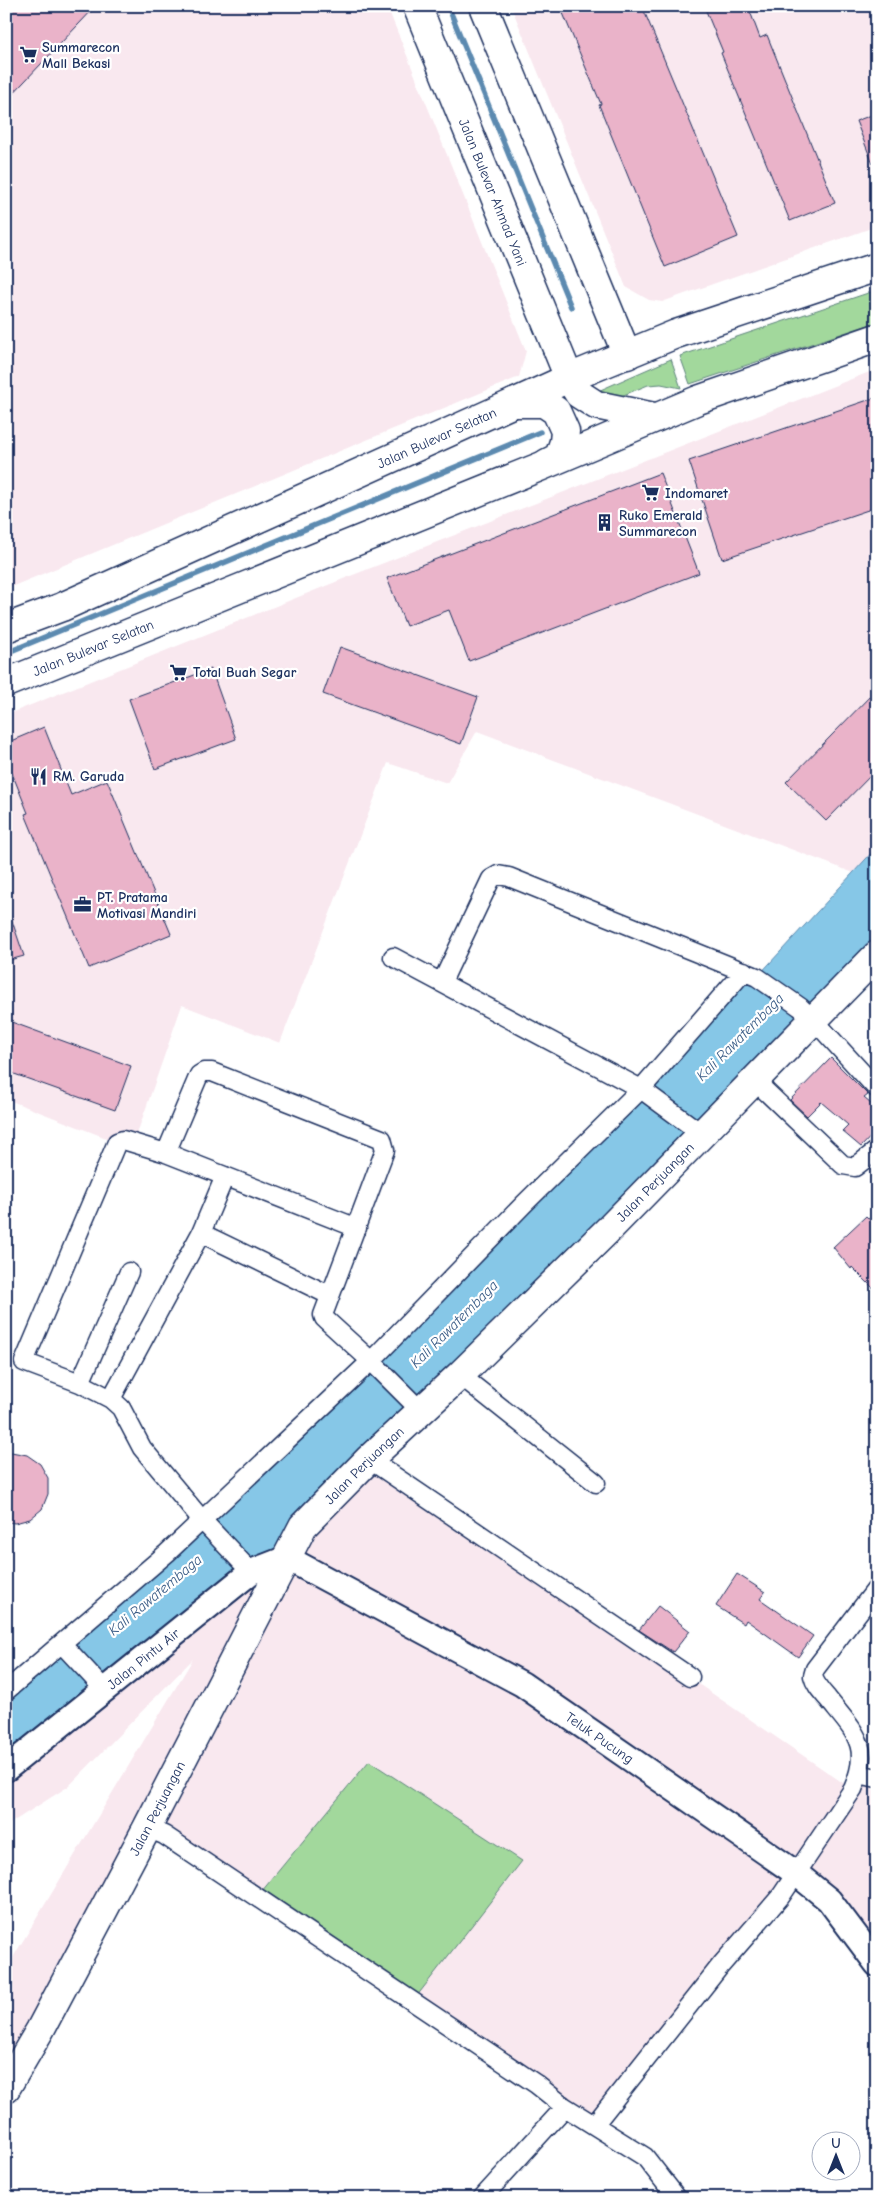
<svg xmlns="http://www.w3.org/2000/svg" width="883" height="2204" font-family="'Comic Neue',sans-serif">
	<style>
		.built { fill: #f9e8ef }
		.green { fill: #a2d89c; stroke: #5e847d }
		.water { fill: #86c7e7; stroke: #5b8ab0 }
		.lines { fill: none; stroke-linecap: round; stroke-linejoin: round }
		.stream { stroke: #5b8ab0; stroke-width: 5.5 }
		.building { fill: #eab3c9; stroke: #1b2f5e }
		.street-casing { stroke: #1b2f5e; stroke-width: 21 }
		.secondary-casing { stroke: #1b2f5e; stroke-width: 28 }
		.primary-casing { stroke: #1b2f5e; stroke-width: 31 }
		.street { stroke: #fff; stroke-width: 18 }
		.secondary { stroke: #fff; stroke-width: 24 }
		.primary { stroke: #fff; stroke-width: 28 }
		.labels { text-anchor: middle; dominant-baseline: central; stroke-width: 4.5; stroke-linejoin: round; paint-order: stroke }
		.poi-label { font-size: 14px; font-weight: bold; fill: #1b2f5e; stroke: #fff; text-anchor: start }
		.street-label { font-size: 14px; fill: #1b2f5e; stroke: #fff }
		.water-label { font-size: 15px; font-style: italic; fill: #3b5d87; stroke: #fff }
	</style>
	<rect width="100%" height="100%" fill="#fff"/>
	<filter id="ink" filterUnits="userSpaceOnUse"><feTurbulence type="fractalNoise" baseFrequency=".02" numOctaves="2"/><feDisplacementMap in="SourceGraphic" scale="10" xChannelSelector="R" yChannelSelector="G"/><feConvolveMatrix kernelMatrix="1 2 1 2 8 2 1 2 1" color-interpolation-filters="sRGB"/></filter>
	<g filter="url(#ink)">
		<path class="built" d="M6,6h381l139,345 -7,26 -513,212z
			M511,6h366v220l-215,76 -13,-2 -23,-13z
			M877,369v479l-23,25 -377,-142 -30,52 -59,-20 -108,280 -98,-38 -50,143 -126,-49v-384l347,-140z
			M369,1459l483,330 7,-15 18,19v171l-80,-89 -203,250 -446,-297 -142,260v-119l187,-310 -124,127 -63,40v-57z"/>
		<path class="green" d="M877,290v32l-187,62 -10,-28z
			M671,359l10,29 -20,-4 -13,1 -44,18 -15,-8z
			M369,1761l153,100 -109,140 -156,-104z"/>
		<path class="water" d="M877,847v108l-590,603 -281,211v-79l365,-329 373,-390 13,6z"/>
		<g class="lines">
			<path class="stream" d="M448,6l123,301
				M6,653l534,-221"/>
		</g>
		<path class="building" d="M6,6h90l-90,95z
			M560,6h82l96,231 -73,30 -66,-162 2,-1z
			M704,6h44l12,32 7,-3 68,168 -45,18 -69,-168 2,-1z
			M877,113v59h-1l-20,-51z
			M877,397v110l-155,52 -33,-98z
			M660,473l39,100 -230,88 -20,-51 -43,16 -19,-48z
			M340,647l138,50 -17,47 -138,-50z
			M211,669l25,70 -81,30 -26,-70z
			M877,689v80l-51,52 -40,-39z
			M44,727l27,68 36,-15 64,154 -82,34 -64,-154 3,-1 -22,-55v-15z
			M6,912h3l15,44 -18,5z
			M6,1020l125,46 -16,44 -109,-39z
			M831,1058l37,37 -4,3 13,11v21l-16,17 -19,-16 6,-6 -27,-23 -14,14 -17,-16z
			M866,1216l11,11v65l-25,-25 -1,2 -18,-22z
			M6,1451l21,4 13,9 8,14v16l-6,15 -12,10 -15,4 -9,-1z
			M737,1574l28,18 -5,7 53,37 -15,21 -52,-37 -2,4 -28,-18z
			M658,1606l32,25 -17,21 -34,-22z"/>
		<g class="lines">
			<defs>
				<path id="street" d="M393,957l248,132 61,45
					M442,982l49,-103 7,-4 11,2 248,100 43,30 13,12 64,70
					M754,1080l89,85 12,2 22,-17
					M166,1153l33,-78 5,-3h8l170,67 3,11 -62,165 1,3 47,43 49,49
					M201,1233l128,62
					M460,1375l136,108
					M80,1383l49,-111
					M111,1399l90,-166 24,-57
					M369,1459l321,218
					M251,1572l-49,-52 -60,-72 -21,-40 -10,-9 -31,-16 -56,-21 93,-220 6,-2 43,13 191,75
					M63,1645l41,44
					M6,1691l161,-138 204,-192 153,-157 117,-115 103,-118
					M859,1774l18,4
					M147,1828l17,7 372,249 29,23 80,50 32,41
					M594,2125l127,-160 60,-69 72,-107c19,-44 2,-56 -25,-90 -6,-7 -13,-14 -15,-23l2,-7 62,-81
					M482,2198l83,-91"/>
				<g id="secondary">
					<path id="s1" d="M6,1769l245,-197 36,-14 235,126 275,190 32,26 48,64"/>
				</g>
				<g id="primary">
					<path id="s2" d="M417,6l152,372 10,16 17,11 58,12"/>
					<path d="M483,6l144,349"/>
					<path d="M514,403h30l12,8 9,20 -1,11 -5,15 -12,6"/>
					<path id="s3" d="M6,628l56,-21 507,-229 107,-44 201,-67"/>
					<path id="s4" d="M6,683l536,-217 156,-66 179,-62"/>
					<path id="s5" d="M6,2088l34,-58 107,-202 156,-302 66,-67 91,-84 151,-148 266,-272"/>
				</g>
			</defs>
			<use href="#street" class="street-casing"/>
			<use href="#secondary" class="secondary-casing"/>
			<use href="#primary" class="primary-casing"/>
			<use href="#street" class="street"/>
			<use href="#secondary" class="secondary"/>
			<use href="#primary" class="primary"/>
		</g>
	</g>
	<defs>
		<symbol id="supermarket-bare" viewBox="-9 -9 18 18"><path d="M-6-5.5h2.5l.6 2H6L4.5 2H-2.5L-4.4-4H-6ZM-1.5 3.2a1.3 1.3 0 1 0 .1 0ZM3 3.2a1.3 1.3 0 1 0 .1 0Z" fill="#1b2f5e" stroke="#fff" stroke-width="2.5" paint-order="stroke"/></symbol>
		<symbol id="building-bare" viewBox="-9 -9 18 18"><path d="M-4-6H4V6H1V3H-1V6H-4ZM-2.5-4.3h1.7v1.8h-1.7ZM.8-4.3h1.7v1.8H.8ZM-2.5-1h1.7V.8h-1.7ZM.8-1h1.7V.8H.8Z" fill="#1b2f5e" stroke="#fff" stroke-width="2.5" paint-order="stroke"/></symbol>
		<symbol id="restaurant-bare" viewBox="-9 -9 18 18"><path d="M-5-6h1v4h1v-4h1v4h1v-4h1v5L-1.5 .5V6h-2V.5L-5-1ZM5-6V6H3V1.5H1.5Q1.5-4 5-6Z" fill="#1b2f5e" stroke="#fff" stroke-width="2.5" paint-order="stroke"/></symbol>
		<symbol id="office-bare" viewBox="-9 -9 18 18"><path d="M-6-3h4V-5.5h4V-3h4V5H-6ZM-1-4.5V-3h2v-1.5ZM-6 0V1H6V0Z" fill="#1b2f5e" stroke="#fff" stroke-width="2.5" paint-order="stroke"/></symbol>
	</defs>
	<g fill-rule="evenodd">
		<use href="#supermarket-bare" x="16" y="42" width="25" height="25"/>
		<use href="#supermarket-bare" x="638" y="480" width="25" height="25"/>
		<use href="#building-bare" x="592" y="510" width="25" height="25"/>
		<use href="#supermarket-bare" x="166" y="660" width="25" height="25"/>
		<use href="#restaurant-bare" x="26" y="764" width="25" height="25"/>
		<use href="#office-bare" x="70" y="892" width="25" height="25"/>
	</g>
	<g class="labels">
		<g class="poi-label">
			<text x="42" y="47">Summarecon<tspan x="42" dy="16">Mall Bekasi</tspan></text>
			<text x="665" y="493">Indomaret</text>
			<text x="619" y="515">Ruko Emerald<tspan x="619" dy="16">Summarecon</tspan></text>
			<text x="193" y="672">Total Buah Segar</text>
			<text x="53" y="776">RM. Garuda</text>
			<text x="97" y="897">PT. Pratama<tspan x="97" dy="16">Motivasi Mandiri</tspan></text>
		</g>
		<g class="street-label">
			<text stroke="none"><textPath href="#s2" startOffset="201">Jalan Bulevar Ahmad Yani</textPath></text>
			<text stroke="none"><textPath href="#s3" startOffset="471">Jalan Bulevar Selatan</textPath></text>
			<text stroke="none"><textPath href="#s4" startOffset="94">Jalan Bulevar Selatan</textPath></text>
			<text stroke="none"><textPath href="#s5" startOffset="1128">Jalan Perjuangan</textPath></text>
			<text stroke="none"><textPath href="#s5" startOffset="722">Jalan Perjuangan</textPath></text>
			<text stroke="none"><textPath href="#s1" startOffset="176">Jalan Pintu Air</textPath></text>
			<text stroke="none"><textPath href="#s1" startOffset="714">Teluk Pucung</textPath></text>
			<text stroke="none"><textPath href="#s5" startOffset="318">Jalan Perjuangan</textPath></text>
		</g>
		<g class="water-label">
			<text transform="translate(740 1037) rotate(-45)">Kali Rawatembaga</text>
			<text transform="translate(454 1324) rotate(-45)">Kali Rawatembaga</text>
			<text transform="translate(155 1595) rotate(-40)">Kali Rawatembaga</text>
		</g>
	</g>
	<rect width="883" height="2204" fill="none" stroke="#fff" stroke-width="25"/>
	<rect x="12" y="12" width="858" height="2179" fill="none" stroke="#1b2f5e" stroke-width="2" filter="url(#ink)"/>
	<g transform="translate(836 2156)"><circle r="24" fill="#ffffff" stroke="#a4acbf"/>
	<path d="M0-4L9 19L0 12L-9 19Z" fill="#1b2f5e"/>
	<text y="-8" font-size="14" font-weight="bold" text-anchor="middle" fill="#1b2f5e">U</text>
	</g>
</svg>
